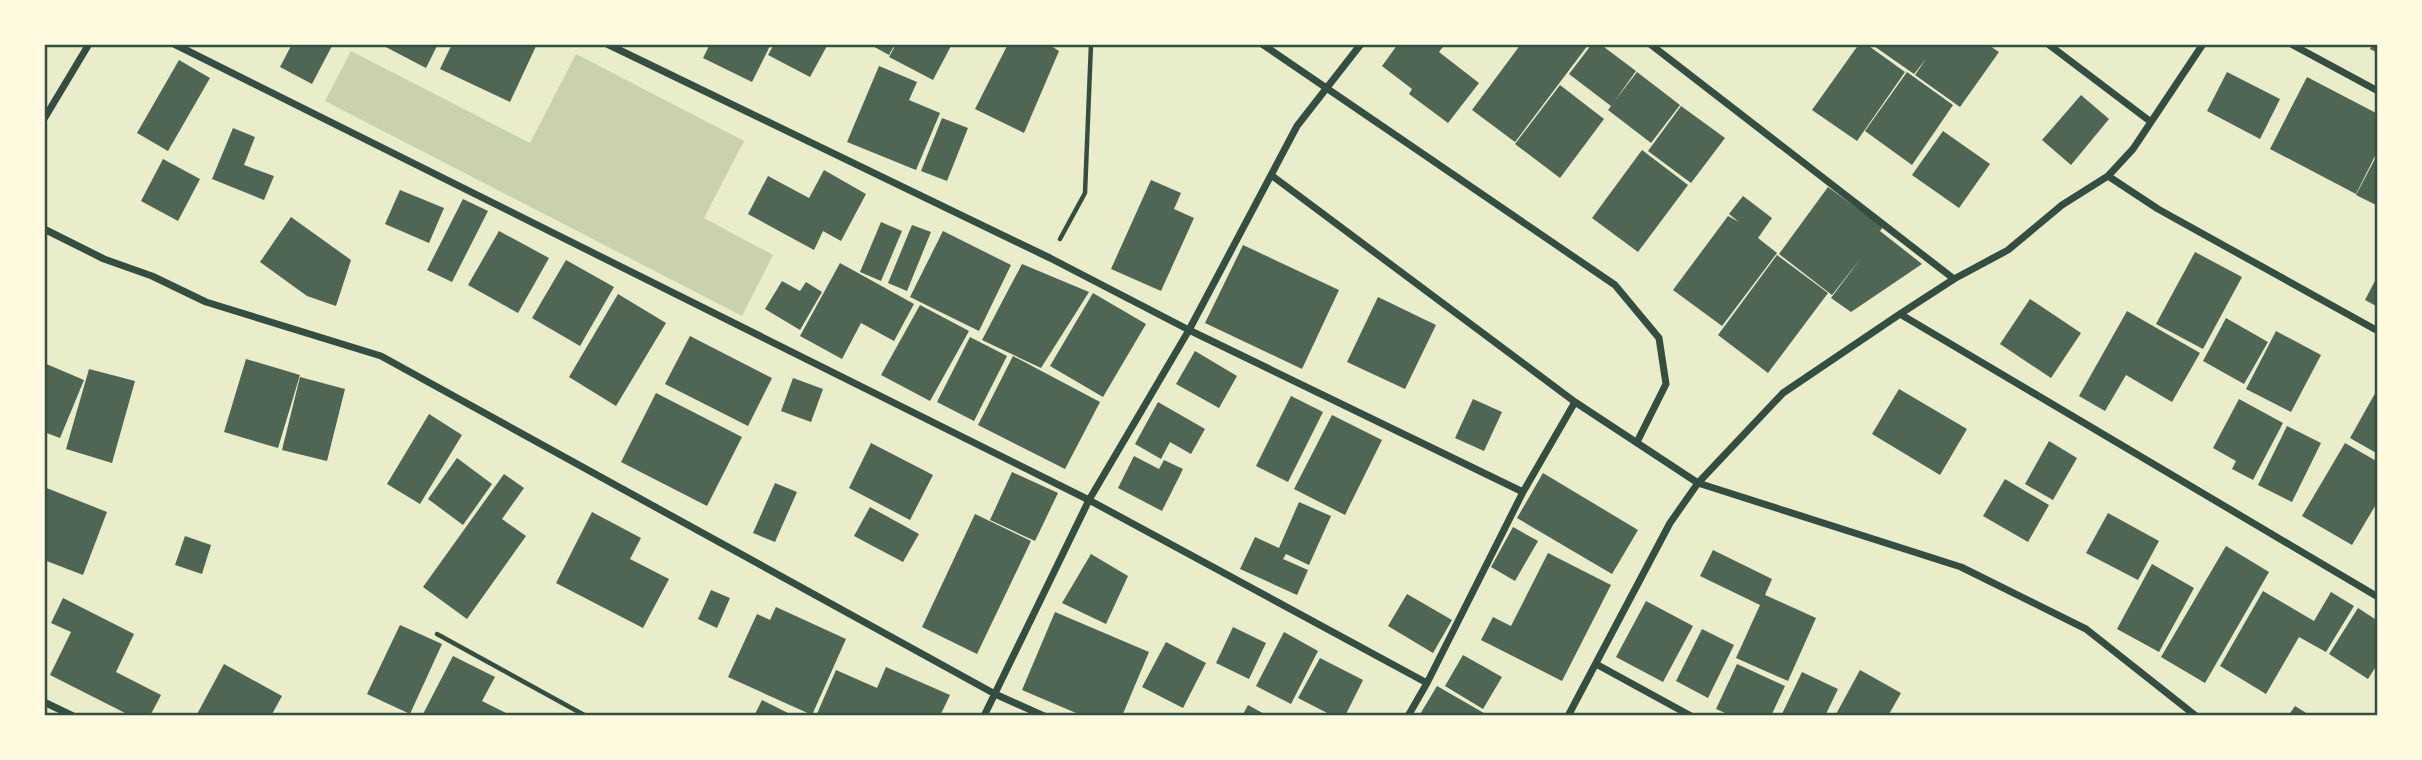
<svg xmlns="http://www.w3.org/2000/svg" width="2422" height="760" font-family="'PT Sans',sans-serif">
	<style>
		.green { fill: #cad2ad }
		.building { fill: #4f6655 }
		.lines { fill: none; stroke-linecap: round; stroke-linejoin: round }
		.path { stroke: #344e41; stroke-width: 4.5 }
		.minor { stroke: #344e41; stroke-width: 7 }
		.neatline { fill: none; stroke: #344e41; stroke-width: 2.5 }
	</style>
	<rect width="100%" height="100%" fill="#e9edc9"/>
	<path class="green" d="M351,51l179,92 46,-89 168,87 -40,77 69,37 -31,61 -417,-215z"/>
	<path class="building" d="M292,44h41l-21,40 -32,-17z
		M380,44h58l-12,24z
		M452,44h85l-27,58 -70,-33z
		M710,44h61l-19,38 -49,-24z
		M774,44h54l-18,33 -42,-22z
		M869,44h26l-6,11z
		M896,44h56l-19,36 -44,-23z
		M1008,44h40l11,7 -35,82 -49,-24z
		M1398,44h47l-6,8 40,31 -31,40 -39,-29 3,-5 -30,-23z
		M1521,44l67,1 -73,97 -43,-32z
		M1592,44h8l36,27 -22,31 23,-30 43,33 -29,38 -43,-33 3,-4 -42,-32z
		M1859,44h7l39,28 -48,69 -45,-31z
		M1871,44h116l12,8 -39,55 -45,-32 11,-16 -12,15z
		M2373,44h5v9l-8,-4z
		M179,60l31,18 -42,73 -31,-18z
		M879,66l38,16 -8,18 31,13 -24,57 -69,-28z
		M1907,72l46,33 -41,60 -47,-34z
		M2227,72l53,27 -20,40 -53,-28z
		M2307,77l71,37v36l-22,44 -86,-45z
		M1560,85l44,34 -44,59 -45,-34z
		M2081,95l28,24 -38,46 -29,-25z
		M1681,106l44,32 -34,45 -43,-32z
		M942,118l26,10 -21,53 -26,-10z
		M233,128l22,9 -11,28 30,11 -10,24 -52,-21z
		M1943,131l47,33 -31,44 -47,-33z
		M1642,150l46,35 -50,67 -46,-34z
		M2378,153v53l-22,-11z
		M163,159l37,20 -22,42 -37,-20z
		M824,170l42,24 -25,47 -18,-10 -9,19 -66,-36 20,-38 41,22z
		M1151,180l30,13 -7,16 20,9 -33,73 -50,-22z
		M1828,187l55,40 -3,4 42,33 -71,48 -20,-14 30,-40 -29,37 -53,-41z
		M400,190l44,18 -15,35 -44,-19z
		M1743,196l29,22 -14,20 19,15 -55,73 -49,-36 55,-74 11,6 -10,-8z
		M463,199l25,12 -36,71 -25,-12z
		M291,217l60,43 -15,46 -29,-10 -47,-34z
		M881,222l21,9 -21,50 -21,-9z
		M912,225l19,7 -24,59 -19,-8z
		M499,231l50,27 -31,55 -50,-28z
		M943,231l68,34 -32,66 -69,-34z
		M1243,245l96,45 -37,79 -97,-46z
		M2195,252l47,25 -39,72 -47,-25z
		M1777,255l51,38 -60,80 -50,-38z
		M566,260l48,27 -34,59 -48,-28z
		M840,263l74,41 -20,37 -33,-18 -19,36 -42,-23z
		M1022,264l67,28 -48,76 -59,-28z
		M2378,275v32l-13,-7z
		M782,281l18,10 6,-9 16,10 -22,38 -35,-21z
		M1093,293l53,31 -43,73 -53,-31z
		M618,294l48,29 -50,83 -47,-29z
		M1378,297l58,28 -31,64 -58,-27z
		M2030,299l51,34 -30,45 -51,-34z
		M920,305l49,26 -39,70 -49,-26z
		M2127,311l73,42 -28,49 -46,-27 -21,36 -26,-15z
		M2226,318l42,24 -24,42 -41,-23z
		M2276,331l45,24 -30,57 -45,-23z
		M690,336l82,42 -24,48 -83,-42z
		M970,337l37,19 -33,65 -37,-19z
		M1195,351l42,25 -18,32 -43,-24z
		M1013,356l87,46 -35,67 -87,-44z
		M246,359l54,16 -22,73 -54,-16z
		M44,363l40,17 -24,58 -16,-6z
		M89,369l46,12 -23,82 -46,-14z
		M300,377l45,12 -18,72 -45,-11z
		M793,378l30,11 -12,33 -30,-11z
		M2378,388v66l-28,-16z
		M1899,389l68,40 -27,46 -68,-41z
		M656,393l86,44 -35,69 -86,-44z
		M1291,396l32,16 -35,70 -32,-16z
		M1473,399l29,13 -18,39 -29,-13z
		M2239,399l44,24 -30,57 -21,-11 4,-8 -23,-13z
		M1158,402l47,27 -14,25 -21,-12 -9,17 -26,-15z
		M429,414l33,21 -42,69 -33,-20z
		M1332,415l50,25 -37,75 -51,-26z
		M2287,426l34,17 -29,59 -34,-17z
		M2049,441l28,17 -24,42 -28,-16z
		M871,443l62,32 -23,45 -61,-32z
		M2345,443l33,19v39l-26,44 -50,-29z
		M1134,456l25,13 5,-9 19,9 -21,42 -44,-23z
		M457,458l35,26 -29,41 -35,-26z
		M1012,472l46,21 -23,48 -45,-21z
		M1543,473l95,57 -26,44 -95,-56z
		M504,474l20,14 -22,31 24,17 -59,83 -44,-32z
		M2005,479l44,26 -21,37 -45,-26z
		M775,483l22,9 -22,50 -22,-9z
		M44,487l63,25 -24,63 -39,-15z
		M1299,502l32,14 -22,49 -23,-11 -3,5 25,11 -11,25 -57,-26 15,-32 24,11z
		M870,507l49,27 -16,28 -49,-26z
		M592,512l49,26 -11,21 39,20 -26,49 -87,-45z
		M2108,513l51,28 -21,39 -52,-27z
		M975,514l56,27 -54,113 -55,-27z
		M1513,527l25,14 -23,40 -24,-14z
		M185,536l26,9 -9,29 -27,-9z
		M2226,546l43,26 -64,111 -44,-26z
		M1713,550l59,29 -7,16 51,23 -28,63 -52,-23 24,-53 -60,-29z
		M1548,553l63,32 -49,96 -81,-41 12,-23 18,9z
		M1091,554l37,22 -22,48 -44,-21z
		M2152,564l42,24 -35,64 -42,-23z
		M711,590l19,8 -13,30 -19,-9z
		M2263,591l51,30 17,-29 23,14 -28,46 -27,-15 -33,57 -46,-28z
		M1407,594l45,26 -19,33 -45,-27z
		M63,598l71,36 -18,38 45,23 -11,21h-19l-81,-41 21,-43 -20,-9z
		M1646,601l47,25 -30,56 -47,-25z
		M776,607l70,32 -34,76 -84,-38 29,-63 13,6z
		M2358,608l20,13v42l-10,16 -39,-25z
		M1055,612l94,40 -27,64h-39l-61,-26z
		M400,625l42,19 -32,70 -43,-20z
		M1233,627l33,16 -17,36 -33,-16z
		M1702,629l32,16 -26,53 -32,-17z
		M1284,632l34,19 -27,53 -35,-18z
		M1166,642l40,21 -23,45 -41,-21z
		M1463,655l39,22 -19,32 -38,-23z
		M453,656l42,21 -13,24 30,15h-90z
		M1320,658l43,22 -18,36h-12l-35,-18z
		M224,664l58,32 -11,20h-75z
		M1737,664l48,22 -14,30h-39l-16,-7z
		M886,667l64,28 -10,21h-124l20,-46 41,18z
		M1860,670l41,23 -13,23h-53z
		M1802,672l36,17 -13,27h-44z
		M1437,686l52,30h-70z
		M762,700l32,16h-40z
		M1248,705l20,11h-26z
		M2295,706l16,10h-23z"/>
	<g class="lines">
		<path class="path" d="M1060,239l25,-46 6,-149
			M437,634l149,82"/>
		<path class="minor" d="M174,44l915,456 338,183
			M607,44l443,214 139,72 334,162
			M1262,44l353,241 44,53 7,46 -29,58
			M1650,44l304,235
			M2048,44l103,78
			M2291,44l87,47
			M44,119l45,-75
			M1271,175l304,227 123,81 263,84 125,62 110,87
			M2108,176l50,33 220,122
			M44,229l60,30 48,17 54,26 175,54 614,338 49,22
			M1900,314l478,283
			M1596,664l95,52
			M44,702l29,14
			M984,716l105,-216 100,-170 108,-204 64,-82
			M1408,716l19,-33 96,-191 52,-90
			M1568,716l102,-193 28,-40 85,-90 117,-79 54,-35 54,-29 54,-45 46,-29 25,-27 70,-105"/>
	</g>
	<rect width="2422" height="760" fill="none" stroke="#fefae0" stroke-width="91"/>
	<rect x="46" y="46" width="2330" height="668" class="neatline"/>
</svg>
